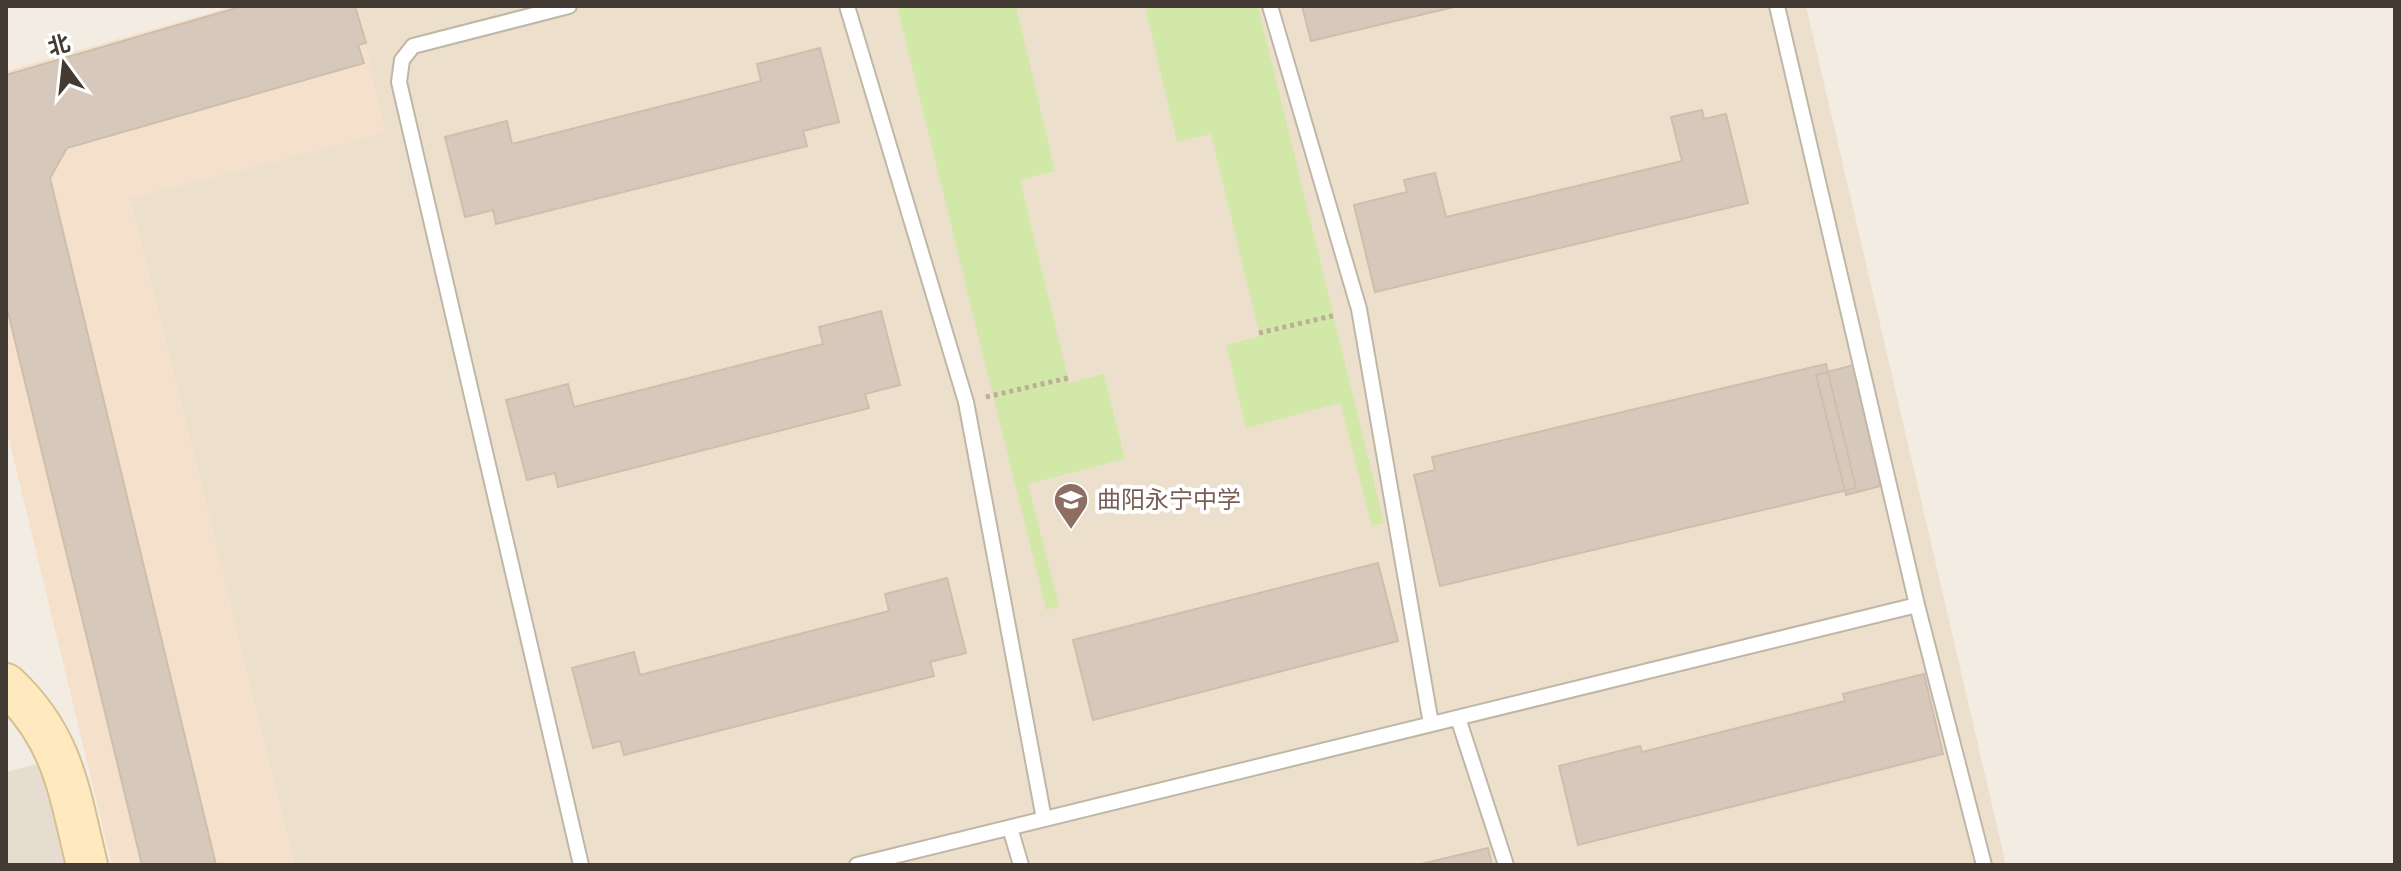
<svg xmlns="http://www.w3.org/2000/svg" width="2401" height="871" font-family="'Varela Round','Noto Sans SC',sans-serif">
	<style>
		.residential { fill: #e6ddd0 }
		.commercial { fill: #f5e0cc }
		.education { fill: #ece0cc }
		.green { fill: #d1e8a9 }
		.building { fill: #d6c9bb; stroke: #cebeab; stroke-width: 2 }
		.lines { fill: none; stroke-linecap: round; stroke-linejoin: round }
		.lane-casing { stroke: #c0b6a8; stroke-width: 18 }
		.secondary-casing { stroke: #d7bf93; stroke-width: 44 }
		.path { stroke: #bfad96; stroke-width: 5; stroke-dasharray: 4 4; stroke-linecap: butt }
		.lane { stroke: #fff; stroke-width: 14 }
		.secondary { stroke: #ffeabf; stroke-width: 40 }
		.labels { text-anchor: middle; dominant-baseline: central; stroke-width: 8; stroke-linejoin: round; paint-order: stroke }
		.education-label { font-size: 24px; fill: #785e54; stroke: #fff; text-anchor: start }
	</style>
	<rect width="100%" height="100%" fill="#f2ece2"/>
	<path class="residential" d="M45,762l28,103h-67v-93z"/>
	<path class="commercial" d="M234,6h123l28,127 -255,65 165,667h-183l-106,-438v-356z"/>
	<path class="education" d="M357,6h1449l200,859h-1711l-165,-667 255,-65z"/>
	<path class="green" d="M897,6h119l39,165 -35,9 48,198 1,5 35,-9 21,85 -97,25 31,122 -13,4z
		M1145,6h113l126,517 -12,3 -32,-123 -94,25 -20,-83 34,-9 -49,-202 -34,8z"/>
	<path class="building" d="M243,6h112l11,37 -8,2 6,18 -297,85 -17,30 166,687h-74l-136,-561v-229z
		M1302,6h156l-147,35z
		M820,48l19,74 -36,9 4,15 -311,78 -3,-14 -28,7 -20,-80 62,-16 5,23 249,-63 -4,-17z
		M1702,110l2,9 22,-5 22,89 -373,89 -21,-87 53,-13 -3,-12 31,-7 11,44 236,-56 -11,-44z
		M881,311l19,74 -35,9 4,14 -311,79 -3,-14 -28,7 -21,-80 62,-16 6,23 249,-63 -4,-17z
		M1826,364l30,124 -416,98 -26,-111 21,-5 -3,-13z
		M1854,365l30,120 -38,10 -30,-120z
		M1378,563l20,78 -305,79 -20,-80z
		M947,578l19,75 -36,9 4,14 -310,79 -4,-14 -27,7 -21,-80 62,-16 6,23 249,-64 -4,-17z
		M1924,674l19,80 -365,91 -19,-79 81,-20 2,6 203,-51 -2,-7z
		M1488,848l4,17h-75z"/>
	<g class="lines">
		<defs>
			<path id="lane" d="M569,6l-156,40 -11,14 -3,22 182,783
				M847,6l119,396 78,417
				M1270,6l89,303 72,415
				M1777,6l140,599 67,260
				M1458,718l48,147
				M1010,828l11,37
				M857,865l1060,-260"/>
			<path id="secondary" d="M6,684c58,54 63,108 81,181"/>
		</defs>
		<use href="#lane" class="lane-casing"/>
		<use href="#secondary" class="secondary-casing"/>
		<path class="path" d="M1259,333l77,-18
			M986,397l82,-19"/>
		<use href="#lane" class="lane"/>
		<use href="#secondary" class="secondary"/>
	</g>
	<defs>
		<symbol id="school-pin" viewBox="-11 -11 22 30"><path d="M0 17L-7.5 6A9.5 9.5 0 1 1 7.5 6Z" fill="#8d6e63" stroke="#fff"/><path d="M0-5L7-2L0 1L-7-2ZM-4 1L0 2.5L4 1V4Q0 6-4 4Z" fill="#fff"/></symbol>
	</defs>
	<g fill-rule="evenodd">
		<use href="#school-pin" x="1051" y="480" width="40" height="54"/>
	</g>
	<g class="labels">
		<g class="education-label">
			<text x="1097" y="500">曲阳永宁中学</text>
		</g>
	</g>
	<rect width="2401" height="871" fill="none" stroke="#433b33" stroke-width="16"/>
	<g transform="translate(64 64) rotate(345)" stroke="#ffffff" stroke-width="6" paint-order="stroke">
	<path d="M0-6L14 30L0 20L-14 30Z" fill="#433b33"/>
	<text y="-12" font-size="22" font-weight="bold" text-anchor="middle" fill="#433b33">北</text>
	</g>
</svg>
